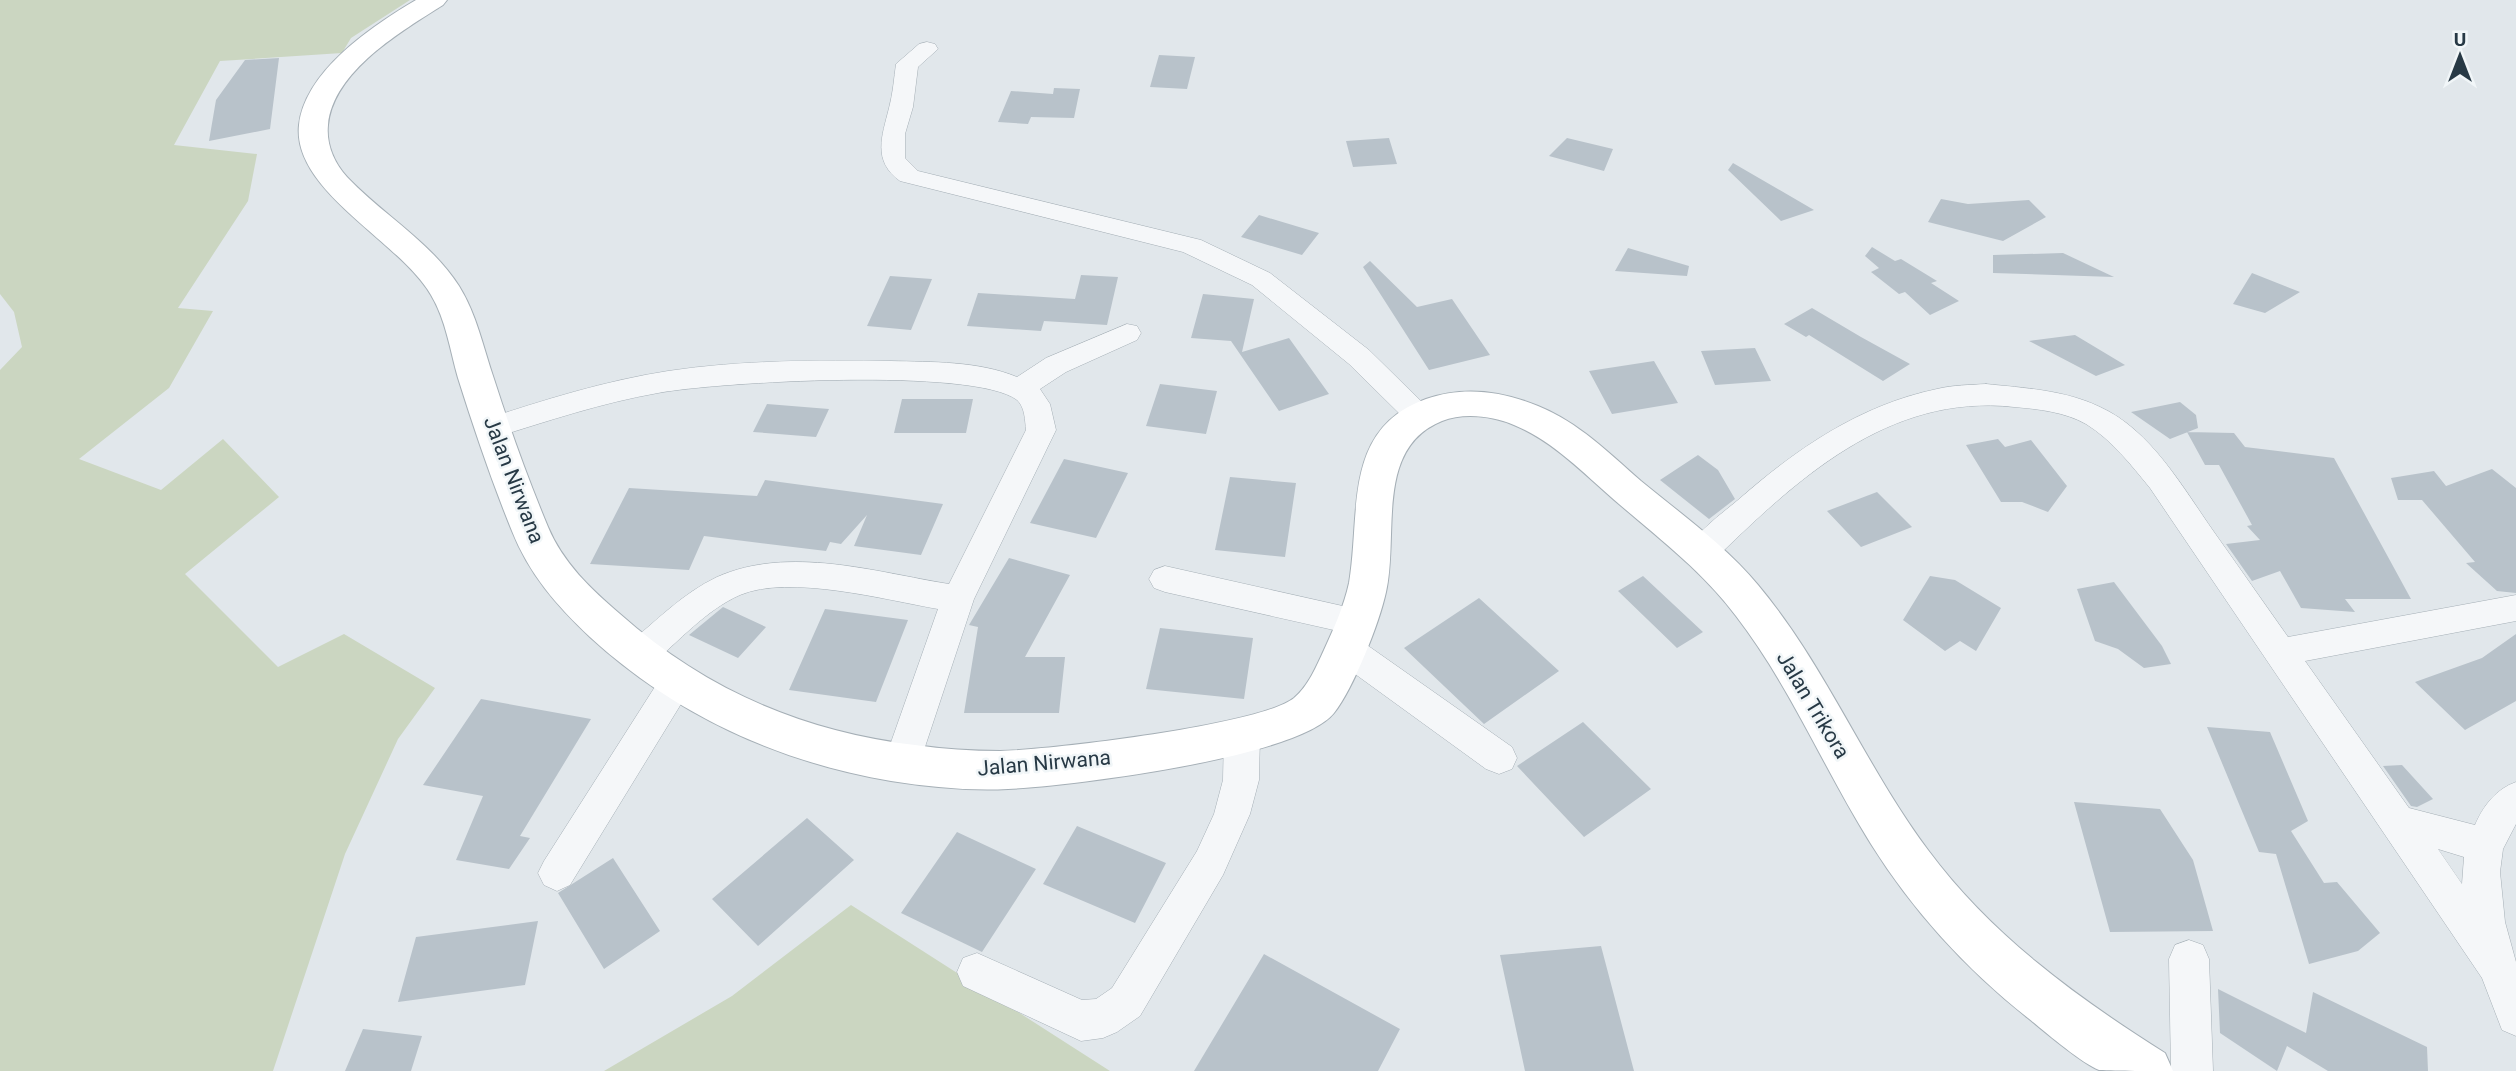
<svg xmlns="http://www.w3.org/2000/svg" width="2516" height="1071" font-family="Roboto,sans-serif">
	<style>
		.green { fill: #cbd6c1 }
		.building { fill: #b8c2ca }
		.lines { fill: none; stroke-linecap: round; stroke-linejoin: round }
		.street-casing { stroke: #a5afb6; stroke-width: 1 }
		.secondary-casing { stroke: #a5afb6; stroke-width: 2 }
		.street { fill: #f5f7f9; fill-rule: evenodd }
		.secondary { fill: #fff; fill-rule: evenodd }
		.labels { text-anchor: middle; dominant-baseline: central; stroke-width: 5; stroke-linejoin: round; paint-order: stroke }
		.street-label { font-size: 21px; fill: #273945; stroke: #f1f6f8 }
	</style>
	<rect width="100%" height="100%" fill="#e1e7eb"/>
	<path class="green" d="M0,0h410l-59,38 -9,15 -122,8 -46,84 83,9 -9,47 -70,107 35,3 -44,77 -90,71 82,31 62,-51 56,58 -94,77 93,93 66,-33 91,54 -37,51 -53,115 -72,217h-273v-701l22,-23 -8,-35 -14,-18z
		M851,905l259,166h-506l128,-75z"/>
	<path class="building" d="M1159,55l36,2 -8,32 -37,-2z
		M279,58l-9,71 -61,12 7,-41 29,-40z
		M1054,88l26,1 -6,29 -43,-1 -3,7 -30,-2 13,-31 42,3z
		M1389,138l8,26 -44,3 -7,-26z
		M1567,138l46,11 -9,22 -55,-15z
		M1733,163l81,47 -33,11 -53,-51z
		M1941,199l27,5 61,-4 17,17 -43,24 -75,-19z
		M1259,215l60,18 -17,22 -61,-18z
		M1872,247l23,14 6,-2 36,22 -6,2 28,18 -29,14 -25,-23 -6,2 -28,-22 8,-4 -14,-12z
		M1628,248l61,18 -2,10 -72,-5z
		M2063,253l51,24 -121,-4v-18z
		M1370,261l47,46 35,-8 38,56 -61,15 -66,-103z
		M2252,273l48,19 -35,21 -32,-9z
		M1081,275l37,2 -11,48 -63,-4 -3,10 -74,-5 11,-33 97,6z
		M890,276l42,3 -21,51 -44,-4z
		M1203,294l51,5 -12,53 47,-14 40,56 -50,17 -48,-70 -40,-3z
		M1812,308l49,29 49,27 -27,17 -74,-46 -3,2 -22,-13z
		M2075,335l50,30 -29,11 -67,-35z
		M1755,348l16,33 -56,4 -14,-34z
		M1654,361l24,42 -66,11 -23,-43z
		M1160,384l57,7 -11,43 -60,-8z
		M902,399h71l-7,34h-72z
		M2180,402l16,13 2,13 -28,11 -39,-27z
		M767,404l62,5 -13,28 -63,-5z
		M2187,432l47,1 11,14 89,11 77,141h-66l10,13 -54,-4 -21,-37 -28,10 -26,-37 34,-4 -13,-14 5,-1 -33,-60h-14z
		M1998,439l7,8 26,-7 36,46 -19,26 -26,-10h-21l-35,-57z
		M1698,455l20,15 17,29 -26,20 -49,-39z
		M1064,459l64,14 -32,65 -66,-15z
		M2492,469l24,19v105l-19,-2 -31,-28 9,-1 -53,-62h-24l-7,-22 43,-7 12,15z
		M1230,477l66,6 -11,74 -70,-7z
		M765,480l178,24 -22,51 -67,-9 13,-31 -26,29 -11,-2 -4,9 -122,-15 -15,34 -99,-6 39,-76 128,8z
		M1877,492l35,35 -51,20 -34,-36z
		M1009,558l61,17 -45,82h40l-6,56h-95l14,-86 -9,-2z
		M1643,576l60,56 -26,16 -59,-57z
		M1930,576l25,4 46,28 -25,43 -16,-10 -15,10 -42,-31z
		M2114,582l48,64 9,18 -27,4 -26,-19 -23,-8 -18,-52z
		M1479,598l80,73 -75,53 -80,-76z
		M723,607l43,20 -28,31 -49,-23z
		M825,609l83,11 -32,82 -87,-12z
		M1160,628l93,10 -9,61 -98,-10z
		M2516,634v67l-51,29 -50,-48 67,-24z
		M481,699l110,20 -71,117 10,2 -21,31 -53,-9 27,-64 -60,-11z
		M1583,722l68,67 -67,48 -67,-71z
		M2207,727l63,5 38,89 -17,10 33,52 13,-1 43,51 -22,18 -49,13 -33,-110 -17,-2z
		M2402,765l31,34 -16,8 -6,-1 -28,-40z
		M2074,802l86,7 33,51 20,71 -103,1z
		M807,818l47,42 -96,86 -46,-47z
		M1077,826l89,37 -31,60 -92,-39z
		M957,832l79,37 -54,83 -81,-39z
		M613,858l47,73 -56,38 -46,-76z
		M538,921l-13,64 -127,17 18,-65z
		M1601,946l33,125h-109l-25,-116z
		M1264,954l136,75 -22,42h-184z
		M2218,989l88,44 7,-41 114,55 1,24h-100l-41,-25 -10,25 -57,-38z
		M363,1029l59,7 -11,35h-66z"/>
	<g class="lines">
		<defs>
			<path id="street" d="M927,42l8,2 3,5 -20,18 -5,40 -8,27v24l13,13 283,69 69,33 99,77 60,59 5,7 -5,7 -10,3 -10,-3 -60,-59 -97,-79 -69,-33 -283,-71c-28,-20 -18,-45 -11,-73 4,-15 5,-30 7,-44l23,-20z
				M1127,324l10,2 4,7 -4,7 -71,32 -26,17 10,15 6,26 -82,169 -55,166 -5,11 -13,5 -13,-5 -5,-11 55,-156c-52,-9 -149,-35 -198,-14 -34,15 -61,46 -89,70l-12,4 -12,-4 -5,-10 5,-10c28,-23 56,-52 90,-68 72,-32 158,-5 232,7l77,-154c-1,-9 -1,-23 -9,-30 -43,-33 -300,-18 -359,-7 -57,10 -110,28 -165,45l-10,-4 -5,-7 5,-7c61,-20 121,-39 185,-49 73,-11 149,-11 223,-10 40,1 88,0 126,16l29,-19z
				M1986,384c38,4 79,6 114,23 51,23 83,81 114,125 25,35 49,70 74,105l228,-42v26l-211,40 104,147 66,17c8,-19 21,-36 41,-43v42l-13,25 -3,23 5,50 11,40v74l-14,-6 -20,-52 -332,-490c-19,-23 -38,-48 -64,-64 -21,-12 -48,-15 -72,-17 -126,-14 -218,73 -302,155l-11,3 -11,-3 -5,-9c11,-21 35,-38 53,-53 58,-51 122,-95 199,-111 16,-4 33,-4 49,-5zM2438,849l26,8 -2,27z
				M1165,566l191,43 12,4 5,9 -5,9 -12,4 -191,-43 -11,-4 -5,-9 5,-9z
				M1345,634l12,4 155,109 5,11 -5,11 -13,5 -13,-5 -153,-111 -5,-10 5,-10z
				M677,667l12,4 5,10 -5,10 -119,194 -13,6 -13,-6 -6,-12 6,-12 121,-190z
				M1242,720l13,4 5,11 -1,45 -9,34 -27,61 -83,141 -23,16 -14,6 -22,3 -118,-55 -6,-14 6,-14 14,-5 105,47 14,-1 16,-11 85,-137 17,-37 9,-34 1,-45 5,-11z
				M2189,940l14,5 6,14 4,112h-42l-2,-112 6,-14z"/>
			<path id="secondary" d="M416,0h31l-4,5c-41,26 -110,66 -115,120 -2,19 6,38 19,52 36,38 83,64 112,109 18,29 24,61 35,93 16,50 34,100 54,148 15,36 43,62 72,87 84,75 183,118 295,131 28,4 57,6 85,6 50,-1 260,-26 294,-53 15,-13 22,-31 30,-48 10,-22 20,-44 25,-67 12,-70 -7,-154 77,-184 37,-13 76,-8 112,7 40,16 71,47 103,75 40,33 84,64 117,104 68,81 107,181 170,265 63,85 148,147 237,203l8,18c-19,0 -57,0 -74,-1 -18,-7 -55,-39 -71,-52 -62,-49 -115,-107 -157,-174 -47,-75 -81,-158 -135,-228 -33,-44 -76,-77 -117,-112 -33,-28 -64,-62 -105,-79 -21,-9 -50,-13 -72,-4 -68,27 -43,115 -56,171 -7,32 -32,95 -52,121 -36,45 -264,73 -326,76 -39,2 -79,-2 -117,-8 -113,-19 -217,-67 -301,-144 -33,-31 -61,-63 -78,-106 -20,-49 -38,-102 -54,-153 -8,-28 -12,-58 -27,-83 -31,-54 -139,-104 -132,-170 6,-54 73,-99 117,-125z"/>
		</defs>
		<use href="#street" class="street-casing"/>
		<use href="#secondary" class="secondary-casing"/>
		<use href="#street" class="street"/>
		<use href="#secondary" class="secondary"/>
	</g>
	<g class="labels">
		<g class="street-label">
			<text transform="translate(514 480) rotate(69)">Jalan Nirwana</text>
			<text transform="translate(1813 705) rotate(59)">Jalan Trikora</text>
			<text transform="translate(1044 763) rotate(-5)">Jalan Nirwana</text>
		</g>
	</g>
	<g transform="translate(2460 56)" stroke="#f1f6f8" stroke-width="5" paint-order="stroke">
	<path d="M0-5L12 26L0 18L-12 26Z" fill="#273945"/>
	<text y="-10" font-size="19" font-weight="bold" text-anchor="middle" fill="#273945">U</text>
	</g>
</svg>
